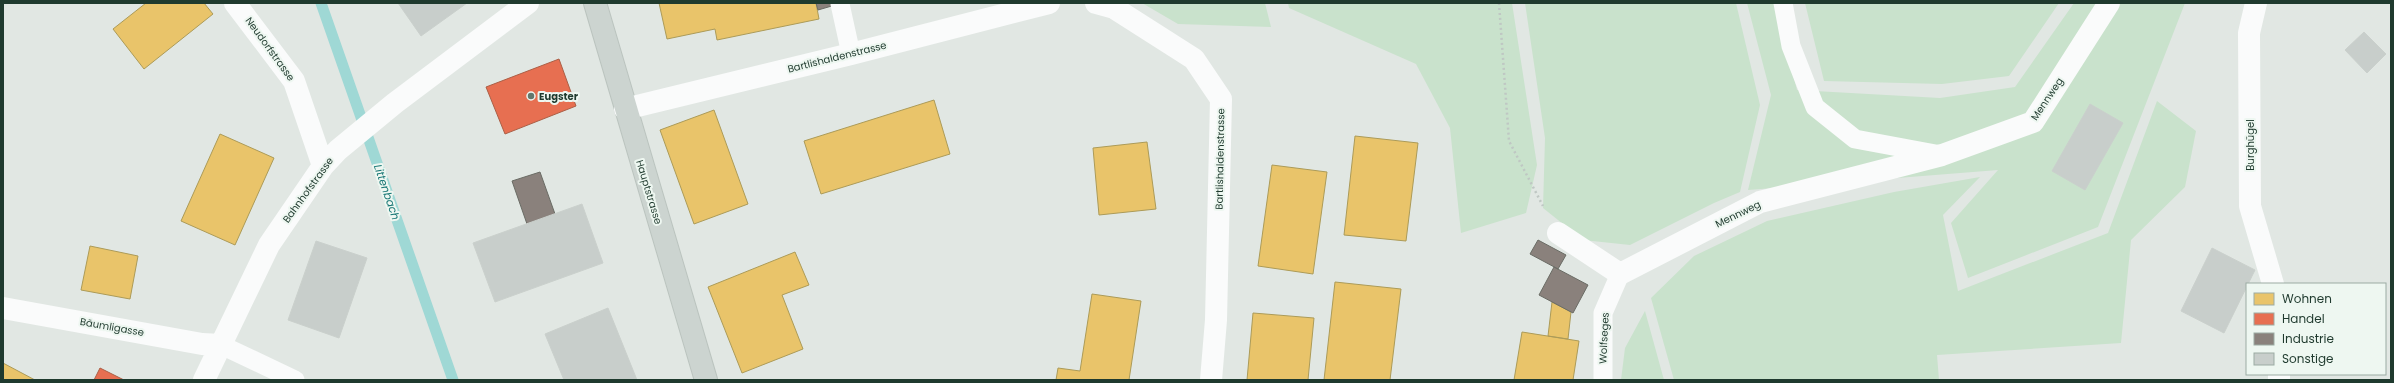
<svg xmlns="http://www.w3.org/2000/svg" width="2394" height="383" font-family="Poppins,sans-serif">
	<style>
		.green { fill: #c9e2cc }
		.homes { fill: #e9c46a; stroke: #ac9b58 }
		.shops { fill: #e76f51; stroke: #ab5f46 }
		.industry { fill: #8a817c; stroke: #6a6c65 }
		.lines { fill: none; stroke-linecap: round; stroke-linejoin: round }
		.stream { stroke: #9fd8d5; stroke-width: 11 }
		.building { fill: #c8cecb; stroke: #cad0cc }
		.primary-casing { stroke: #bbc4bf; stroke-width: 24 }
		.path { stroke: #bfc7c3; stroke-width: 2.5; stroke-dasharray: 2 3; stroke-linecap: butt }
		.service { stroke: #fafbfb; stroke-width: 19 }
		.minor { stroke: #fafbfb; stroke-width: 22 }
		.primary { stroke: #ccd4d0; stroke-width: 22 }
		.poi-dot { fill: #63776d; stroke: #eef7f1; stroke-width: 1.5 }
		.labels { text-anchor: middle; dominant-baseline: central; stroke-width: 4; stroke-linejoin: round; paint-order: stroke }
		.street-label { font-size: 10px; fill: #1f3a2e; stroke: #eef7f1 }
		.poi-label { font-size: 10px; font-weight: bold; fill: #1f3a2e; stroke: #eef7f1; text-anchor: start }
		.water-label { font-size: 11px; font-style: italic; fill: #187775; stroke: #eef7f1 }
	</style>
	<rect width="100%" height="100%" fill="#e1e7e3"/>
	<path class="green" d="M1142,3h123l6,24 -93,-3z
		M1288,3h224l25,162 -11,48 -65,20 -11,-105 -34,-64 -127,-56z
		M1525,3h211l24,102 -20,87 -26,11 -84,42 -47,-5 -40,-32 2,-70z
		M1747,3h28l22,87 143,8 75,-11 59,-84h111l-87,224 -130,51 -17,-55 47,-53 -250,20 23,-95z
		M1805,3h254l-50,73 -67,8 -118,-3z
		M2157,101l39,30 -11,56 -54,53 -10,103 -184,12 2,25h-265l-23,-82 43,-42 73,-35 127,-29 86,-15 -37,38 15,76 150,-58z
		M1645,311l19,69h-43l4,-32z"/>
	<path class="homes" d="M146,3h58l9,11 -69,55 -31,-40z
		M659,3h157l3,16 -102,21 -2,-11 -48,10z
		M934,100l16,54 -129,40 -17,-53z
		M714,110l34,94 -54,20 -34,-94z
		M220,134l54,24 -39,87 -54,-24z
		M1355,136l63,7 -12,98 -62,-6z
		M1147,142l9,67 -57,6 -6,-67z
		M1272,165l55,7 -14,102 -55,-8z
		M90,246l48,10 -8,43 -49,-9z
		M795,252l14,33 -27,10 21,54 -61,24 -34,-86z
		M1335,282l66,7 -11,91h-66z
		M1092,294l49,7 -12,79h-73l2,-12 22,3z
		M1552,302l19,10 -3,27 -20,-3z
		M1253,313l61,5 -6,62h-61z
		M1522,332l57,9 -6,39h-59z
		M3,363l32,17h-32z"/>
	<path class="shops" d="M559,59l17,47 -71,28 -19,-47z
		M100,368l24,12h-30z"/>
	<path class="industry" d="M816,3h26l-24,7z
		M540,172l15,42 -28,10 -15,-43z
		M1538,240l28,15 -8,14 -28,-15z
		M1554,267l34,18 -15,28 -34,-18z"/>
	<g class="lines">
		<path class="stream" d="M321,3l132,377"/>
	</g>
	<path class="building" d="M398,3h69l-46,33z
		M2364,32l22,22 -19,19 -22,-23z
		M2090,104l33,19 -38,67 -33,-19z
		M582,204l21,59 -108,39 -22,-59z
		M316,241l51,17 -28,80 -51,-18z
		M2212,248l43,22 -31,63 -43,-22z
		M608,308l29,72h-73l-19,-46z"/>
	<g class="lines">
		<defs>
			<path id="primary" d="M595,3l111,377"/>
		</defs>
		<use href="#primary" class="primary-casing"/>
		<path class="path" d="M1499,3l10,138 34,65"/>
		<path class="service" d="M1783,3l8,43 24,61 40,32 86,16
			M840,4l11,50
			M221,345l74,35
			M1603,380v-67l17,-39"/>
		<path class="minor" d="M235,3l59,78 29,85
			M1096,3l18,5 80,51 27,40 -5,221 -5,60
			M2256,3l-7,30 1,173 23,78
			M625,109l226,-55 198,-51
			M1558,233l62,41 140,-72 182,-47 91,-33 76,-119
			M3,308l199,36 19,1
			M204,380l65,-135 54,-79 15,-16 57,-47 133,-100
			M2279,380v-6"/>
		<use href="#primary" class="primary"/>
	</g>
	<circle class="poi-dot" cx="531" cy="96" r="4"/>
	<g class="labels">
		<g class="street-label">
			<text transform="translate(270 49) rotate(54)">Neudorfstrasse</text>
			<text transform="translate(837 57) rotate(-14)">Bartlishaldenstrasse</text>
			<text transform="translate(2047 99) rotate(-56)">Mennweg</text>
			<text transform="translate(2250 145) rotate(-90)">Burghügel</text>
			<text transform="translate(1220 159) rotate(-89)">Bartlishaldenstrasse</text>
			<text transform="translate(308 190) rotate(-54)">Bahnhofstrasse</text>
			<text transform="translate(649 192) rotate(73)">Hauptstrasse</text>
			<text transform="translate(1738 214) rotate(-26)">Mennweg</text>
			<text transform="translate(112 327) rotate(10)">Bäumligasse</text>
			<text transform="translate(1604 338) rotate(-87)">Wolfseges</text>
		</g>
		<g class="poi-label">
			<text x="539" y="96">Eugster</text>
		</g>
		<g class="water-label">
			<text transform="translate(387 192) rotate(71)">Littenbach</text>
		</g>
	</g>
	<rect width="2394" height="383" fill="none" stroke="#1f3a2e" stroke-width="8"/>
	<rect x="2246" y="283" width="140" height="92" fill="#eef7f1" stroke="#9baba3"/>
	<rect x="2254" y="293" width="20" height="12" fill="#e9c46a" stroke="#9baba3"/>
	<text x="2282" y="303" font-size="12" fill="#1f3a2e">Wohnen</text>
	<rect x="2254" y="313" width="20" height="12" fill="#e76f51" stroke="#9baba3"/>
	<text x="2282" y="323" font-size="12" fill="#1f3a2e">Handel</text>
	<rect x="2254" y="333" width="20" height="12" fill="#8a817c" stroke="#9baba3"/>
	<text x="2282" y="343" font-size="12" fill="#1f3a2e">Industrie</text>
	<rect x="2254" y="353" width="20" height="12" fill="#c8cecb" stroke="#9baba3"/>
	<text x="2282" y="363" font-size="12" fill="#1f3a2e">Sonstige</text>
</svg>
